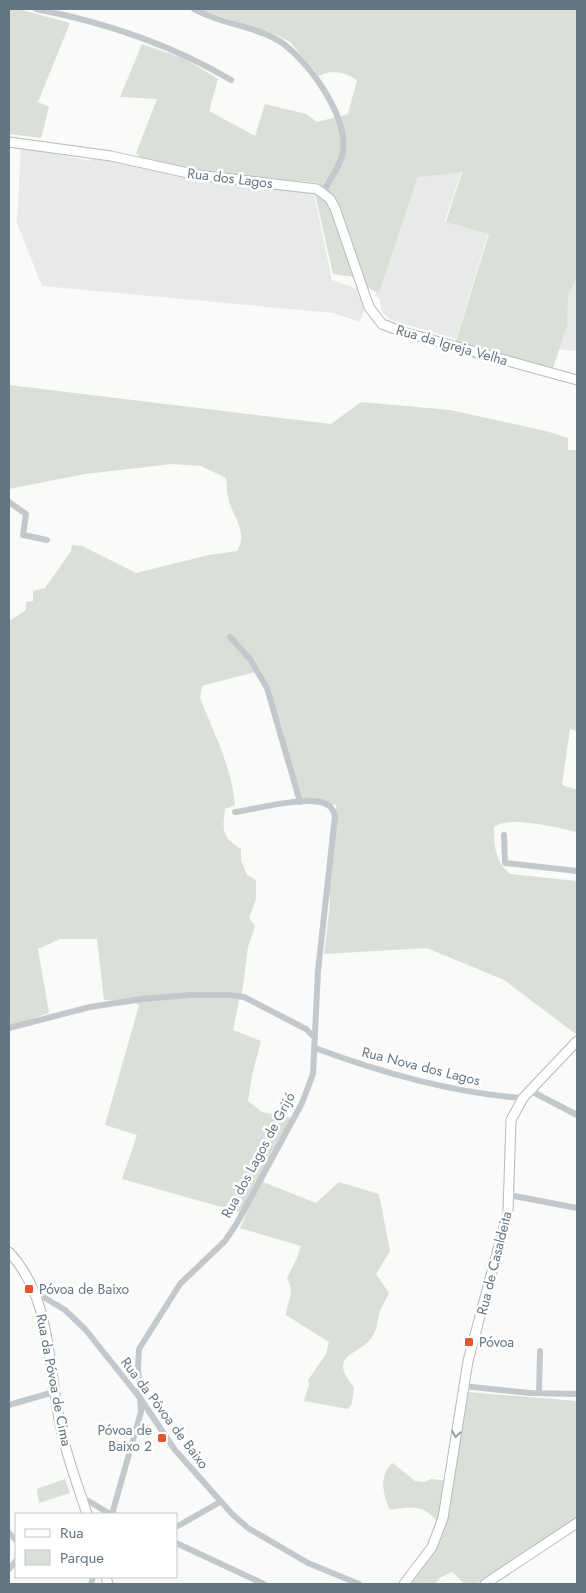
<svg xmlns="http://www.w3.org/2000/svg" width="586" height="1593" font-family="Jost,sans-serif">
	<style>
		.built { fill: #e8e9e9 }
		.green { fill: #dadfd7 }
		.lines { fill: none; stroke-linecap: round; stroke-linejoin: round }
		.secondary-casing { stroke: #b3babf; stroke-width: 11 }
		.street { stroke: #c3c8cc; stroke-width: 6 }
		.secondary { stroke: #fff; stroke-width: 9 }
		.oneway { stroke: #939fa8 }
		.poi-dot { fill: #e4572e; stroke: #fff; stroke-width: 2 }
		.labels { text-anchor: middle; dominant-baseline: central; stroke-width: 5; stroke-linejoin: round; paint-order: stroke }
		.street-label { font-size: 14px; fill: #657683; stroke: #fff }
		.poi-label { font-size: 14px; fill: #657683; stroke: #fff; text-anchor: start }
	</style>
	<rect width="100%" height="100%" fill="#fafaf8"/>
	<path class="built" d="M450,90l36,5 -41,126 43,13 -32,105 -65,-19 -9,-8 -3,-14 -4,-2z
		M21,147l69,14 3,-4 45,7 55,14 121,16 18,86 26,9 7,19 -5,14 -27,-9 -291,-27 -25,-63z
		M577,227v124l-23,-2z"/>
	<path class="green" d="M9,9h10l51,14 -32,79 11,5 -8,31 -32,-4z
		M198,9h379v262l-2,11 -7,12 -1,32 -16,48 -79,-16 -17,-14 34,-110 -43,-12 16,-50 -44,5 -39,115h-4l-21,-15 -21,-3 -18,-80 4,-11 -50,-5h-40l-87,-19 -6,-6 21,-54 -37,-2 22,-53 43,15 33,20 -9,32 46,25 10,-32 41,10 11,8 31,-8 9,-34c-13,-8 -25,-11 -38,-4l-29,-34 -13,-7z
		M9,385l322,39 30,-22 89,8 96,21 22,7v12h9v281l-7,-2 -8,56 15,5v42c-19,-4 -67,-17 -83,-5 0,19 1,34 16,47l67,7v154l-73,-55 -77,-32 -103,6 6,-49 -1,-18 7,-63v-19l-35,-6 -5,-7 -14,-64 -23,-57 -57,15 -2,12c14,35 32,70 35,107l-10,4c-3,22 -3,28 16,40v11l6,15 9,5v19l-7,19 6,8 -7,21 -6,45 -3,8 -6,30 28,11 -9,34 -4,26 14,11 30,6 -29,64 53,21 23,-21 40,12 11,57 -14,23 13,19c-3,7 -8,14 -10,21 -2,8 -2,16 -7,23 -13,19 -46,17 -18,50l-2,17 -4,5 -44,-8 5,-16 -1,-5 18,-26 3,-12 -43,-27c1,-15 10,-22 1,-37l10,-20 4,-12 -61,-18 6,-14 -124,-35 15,-44 -32,-10 34,-120 -8,-4 -27,-1 -7,-61h-37l-22,10 11,64 -40,14v-406l17,-11v-8l7,-1v-10l12,-3 26,-37 1,-6 10,1 54,27 73,-18 28,-4c11,-17 -2,-32 -8,-49 -2,-7 -2,-16 -3,-24l-25,-12 -29,-2 -87,10 -76,15z
		M467,1392l110,9v120l-101,63h-11l-13,-12 -11,5 -6,7h-29c19,-14 28,-35 37,-57 -19,-21 -25,-22 -53,-17 -7,-15 -12,-35 3,-47l22,18 10,1 6,-3 21,2z
		M65,1479l5,14 -31,10 -2,-14z"/>
	<g class="lines">
		<defs>
			<path id="secondary" d="M9,142l102,14 86,19 120,14 13,10 5,9 34,99 13,17 21,8 174,48
				M9,1252c46,49 38,124 54,185 6,26 16,52 24,77
				M106,1577l2,7
				M404,1584l28,-37 11,-29 25,-157 40,-149 3,-92 12,-22 54,-57
				M485,1584l92,-61"/>
		</defs>
		<use href="#secondary" class="secondary-casing"/>
		<path class="street" d="M36,9c67,13 136,36 195,71
			M194,9c24,14 55,16 80,29 30,15 75,78 69,113 -2,14 -13,29 -20,41
			M9,502l17,12 -3,21 24,5
			M230,637l20,22 17,29 33,114
			M504,835l1,28 72,8
			M9,1028l81,-21 52,-8 48,-4h40l14,2 62,32 9,9
			M315,1048c67,25 137,45 208,50
			M531,1091l46,24
			M509,1195l68,13
			M35,1292l30,18 20,19 55,69 35,52 58,65 15,13 60,35 51,21
			M463,1386l67,7 47,1
			M539,1393l1,-42
			M9,1405l45,-13
			M82,1497l28,17
			M112,1514l29,-102 -3,-45 1,-18 41,-65 45,-43 12,-18 65,-120 11,-29 5,-103 17,-155c-2,-6 -3,-9 -9,-12 -18,-9 -70,5 -91,8
			M176,1527l44,-25
			M9,1533l7,7
			M176,1543l88,41
			M9,1569l7,-8
			M91,1584l2,-7"/>
		<use href="#secondary" class="secondary"/>
	</g>
	<defs><path id="oneway-chevron" d="M-2-3.5L2.5 0L-2 3.5" fill="none" stroke-width="1.6" stroke-linecap="round" stroke-linejoin="round" transform="scale(1.25)"/></defs>
	<use class="oneway" href="#oneway-chevron" transform="translate(456 1434) rotate(99)"/>
	<g class="poi-dot">
		<rect x="24" y="1284" width="10" height="10" rx="2.5"/>
		<rect x="464" y="1337" width="10" height="10" rx="2.5"/>
		<rect x="157" y="1433" width="10" height="10" rx="2.5"/>
	</g>
	<g class="labels">
		<g class="street-label">
			<text transform="translate(230 178) rotate(7)">Rua dos Lagos</text>
			<text transform="translate(452 345) rotate(16)">Rua da Igreja Velha</text>
			<text transform="translate(421 1066) rotate(14)">Rua Nova dos Lagos</text>
			<text transform="translate(258 1155) rotate(-62)">Rua dos Lagos de Grijó</text>
			<text transform="translate(494 1263) rotate(-76)">Rua de Casaldeita</text>
			<text transform="translate(54 1380) rotate(79)">Rua da Póvoa de Cima</text>
			<text transform="translate(165 1413) rotate(53)">Rua da Póvoa de Baixo</text>
		</g>
		<g class="poi-label">
			<text x="39" y="1289">Póvoa de Baixo</text>
			<text x="479" y="1342">Póvoa</text>
			<text x="152" y="1430" text-anchor="end">Póvoa de<tspan x="152" dy="16">Baixo 2</tspan></text>
		</g>
	</g>
	<rect width="586" height="1593" fill="none" stroke="#657683" stroke-width="20"/>
	<rect x="15" y="1513" width="162" height="65" fill="#ffffff" stroke="#c1c8cd"/>
	<rect x="25" y="1529" width="25" height="8" fill="#ffffff" stroke="#c1c8cd"/>
	<text x="60" y="1538" font-size="15" fill="#657683">Rua</text>
	<rect x="25" y="1550" width="25" height="15" fill="#dadfd7" stroke="#c1c8cd"/>
	<text x="60" y="1563" font-size="15" fill="#657683">Parque</text>
</svg>
